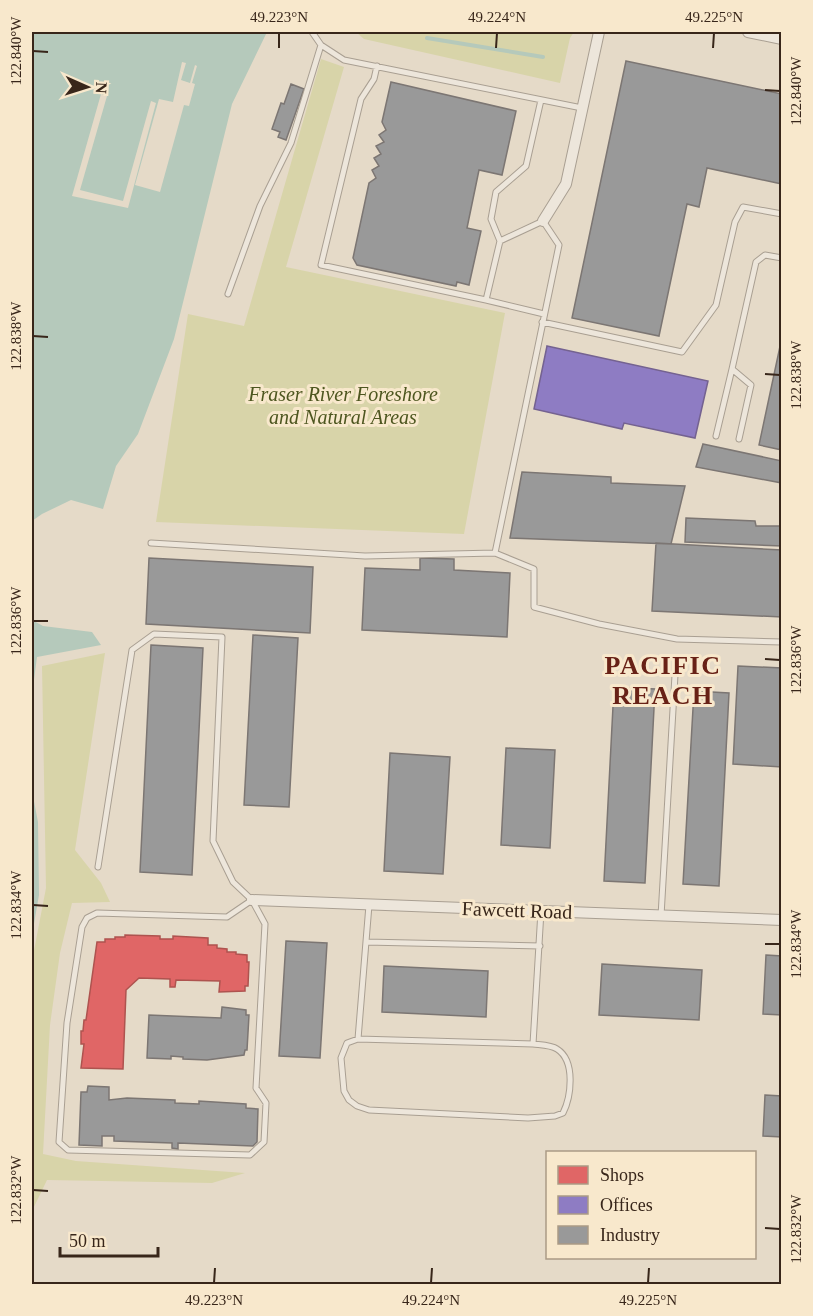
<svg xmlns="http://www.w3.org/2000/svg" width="813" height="1316" font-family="Georgia,serif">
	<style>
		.green { fill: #d8d4a9 }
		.water { fill: #b5c9bb }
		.pier { fill: #e5dac8 }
		.shops { fill: #e06666; stroke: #ae534f; stroke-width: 1.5 }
		.offices { fill: #8e7cc3; stroke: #746290; stroke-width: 1.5 }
		.industry { fill: #999; stroke: #7c7673; stroke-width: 1.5 }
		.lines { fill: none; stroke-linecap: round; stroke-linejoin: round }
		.stream { stroke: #b5c9bb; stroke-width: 4 }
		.lane-casing { stroke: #a99f92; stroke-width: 7 }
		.street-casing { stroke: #a99f92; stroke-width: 12 }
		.lane { stroke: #ede6db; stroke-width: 5 }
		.street { stroke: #ede6db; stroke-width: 10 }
		.ticks { fill: none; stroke: #38261a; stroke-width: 2 }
		.labels { text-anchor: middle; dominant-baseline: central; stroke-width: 6; stroke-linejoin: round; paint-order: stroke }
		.park-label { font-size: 20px; font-style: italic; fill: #4d561f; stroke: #f8e8cc }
		.street-label { font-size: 20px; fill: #38261a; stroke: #f8e8cc }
		.district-label { font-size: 26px; font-weight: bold; letter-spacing: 1.5px; fill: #682116; stroke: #f8e8cc }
		.neatline { fill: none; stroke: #38261a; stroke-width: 2 }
		.ticks-label { font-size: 15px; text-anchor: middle; fill: #38261a }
	</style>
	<rect width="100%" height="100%" fill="#e5dac8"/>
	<path class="green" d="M356,32h218l-4,6 -10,45 -196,-44z
		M321,59l23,8 -58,200 219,46 -41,221 -308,-12 32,-208 56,12z
		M105,653l-30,197 26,33 9,19 -38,1 -12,50 -10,72 -7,129 33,7 169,12 -33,10 -165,-3 -15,31v-250l14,-73 -4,-222z"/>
	<path class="water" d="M32,32h235l-35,72 -58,235 -36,95 -22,32 -13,43 -32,-9 -29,14 -10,7z
		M32,620l11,6 49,6 9,13 -64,12 -5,38z
		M32,791l6,31 1,73 -7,40z"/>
	<path class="pier" d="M182,62l4,1 -5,17 9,3 5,-18 2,1 -5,17 3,1 -6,22 -5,-1 -24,87 -25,-7 24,-86 14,3z
		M101,94l6,2 -27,94 43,11 28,-100 5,2 -28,105 -56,-12z"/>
	<path class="shops" d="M125,935l35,1v3h13v-3l35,2v7h9v3l10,1v3h9v2l11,1v7h2l-1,24h-3v5l-26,1 1,-11 -44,-1 -1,7h-5v-8l-31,-1 -13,12 -3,79 -42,-1 3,-24h-3v-13h2l1,-11h2l11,-78h8v-3h10v-2h10z"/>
	<path class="offices" d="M547,346l161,35 -13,57 -71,-15 -2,6 -88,-20z"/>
	<path class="industry" d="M626,61l156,33v90l-75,-16 -8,39 -12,-3 -28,132 -87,-18z
		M391,82l125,29 -14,64 -23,-5 -12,58 14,3 -12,54 -12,-3 -1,4 -99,-21 -4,-7 16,-75 7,-5 -4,-8 7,-4 -5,-8 7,-4 -5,-8 8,-4 -5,-7 7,-5 -4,-8z
		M291,84l13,5 -18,51 -8,-3 2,-5 -8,-3 9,-26 3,1z
		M782,337v113l-23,-5z
		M703,444l79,17v22l-86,-16z
		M522,472l89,5v6l74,3 -14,58 -161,-6z
		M686,518l69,3 1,5h26v20l-97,-4z
		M656,543l126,7v67l-130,-6z
		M149,558l164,9 -3,66 -164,-9z
		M420,558l34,1v11l56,3 -3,64 -145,-7 3,-62 55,2z
		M253,635l45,3 -9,169 -45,-2z
		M151,645l52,3 -11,227 -52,-3z
		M738,666l44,2v99l-49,-3z
		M614,687l41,2 -10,194 -41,-2z
		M694,691l35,2 -10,193 -36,-2z
		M506,748l49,2 -5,98 -49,-3z
		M390,753l60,4 -7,117 -59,-3z
		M286,941l41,2 -7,115 -41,-2z
		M766,955l16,1v59l-19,-1z
		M602,964l100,6 -3,50 -100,-5z
		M384,966l104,5 -2,46 -104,-5z
		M222,1007l24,3v5h3l-2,35h-2l-1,5 -37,5 -24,-1v-2l-12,-1v3l-24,-1 2,-43 72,3z
		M88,1086l21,1v13l18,-2 48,2v3l24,1v-3l47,3v4l12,1 -1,33 -4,4 -75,-3v6l-6,-1v-5l-58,-2v-5h-12v10l-23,-1 2,-53h6z
		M765,1095l17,1v41l-19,-1z"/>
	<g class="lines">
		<path class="stream" d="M427,38l116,19"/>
		<defs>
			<path id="lane" d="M312,32l9,13 23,15 238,48
				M377,66l-3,13 -13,20 -40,166 165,35
				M541,100l-15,66 -30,26 -5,27 9,22 -14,59 58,14
				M228,294l32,-88 31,-63 30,-98
				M542,322l140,30 34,-47 19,-83 8,-15 39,7
				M716,436l16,-67
				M739,439l12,-54 -19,-16 24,-107 9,-7 17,3
				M151,543l214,13 130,-3 64,-308 -16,-24 -43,20
				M495,553l39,16v38l65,17 78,15 105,3
				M98,867l34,-217 22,-16 68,3 -9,204 20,41 19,18 13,24 -9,164 10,15 -2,39 -14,13 -182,-5 -9,-8 8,-119 15,-96 5,-9 10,-5 130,4 25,-17
				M661,916l14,-241
				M366,942l174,4
				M358,1039l175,5c8,1 18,1 24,5 19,12 14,48 6,64l-8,3 -27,2 -159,-8 -12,-4 -8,-6 -5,-9 -3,-33 6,-15z
				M358,1039l11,-134
				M533,1044l8,-133"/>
			<path id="street" d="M748,32l34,7
				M543,221l23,-37 33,-152
				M252,900l530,20"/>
		</defs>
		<use href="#lane" class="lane-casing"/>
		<use href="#street" class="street-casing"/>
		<use href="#lane" class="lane"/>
		<use href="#street" class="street"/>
	</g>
	<path class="ticks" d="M279,48v-15M496,48l1,-15M713,48l1,-15M33,51l15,1M765,90l15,1M33,336l15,1M765,374l15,1M33,621h15M765,659l15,1M33,905l15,1M765,944h15M33,1190l15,1M765,1228l15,1M214,1283l1,-15M431,1283l1,-15M648,1283l1,-15"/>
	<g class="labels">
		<g class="park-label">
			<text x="343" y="394">Fraser River Foreshore<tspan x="343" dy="23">and Natural Areas</tspan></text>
		</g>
		<g class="street-label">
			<text transform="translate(517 910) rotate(2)">Fawcett Road</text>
		</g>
		<g class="district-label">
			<text x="663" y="665">PACIFIC<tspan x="663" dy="30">REACH</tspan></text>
		</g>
	</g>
	<rect width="813" height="1316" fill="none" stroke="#f8e8cc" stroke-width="66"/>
	<rect x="546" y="1151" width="210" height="108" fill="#f8e8cc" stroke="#ab9a85" stroke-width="1.5"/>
	<rect x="558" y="1166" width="30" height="18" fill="#e06666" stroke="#ab9a85" stroke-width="1.5"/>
	<text x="600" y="1181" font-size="18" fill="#38261a">Shops</text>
	<rect x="558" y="1196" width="30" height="18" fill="#8e7cc3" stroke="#ab9a85" stroke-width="1.5"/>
	<text x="600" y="1211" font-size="18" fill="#38261a">Offices</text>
	<rect x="558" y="1226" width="30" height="18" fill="#999999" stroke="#ab9a85" stroke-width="1.5"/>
	<text x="600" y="1241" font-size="18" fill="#38261a">Industry</text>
	<g transform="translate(87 87) rotate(93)" stroke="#f8e8cc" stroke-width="4.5" paint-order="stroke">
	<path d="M0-4.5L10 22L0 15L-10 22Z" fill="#38261a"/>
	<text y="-9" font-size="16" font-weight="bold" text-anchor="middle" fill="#38261a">N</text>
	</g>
	<path d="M60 1247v9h98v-9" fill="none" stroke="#38261a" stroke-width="3"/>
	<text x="69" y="1247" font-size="18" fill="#38261a" stroke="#f8e8cc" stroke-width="4.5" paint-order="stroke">50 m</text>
	<rect x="33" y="33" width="747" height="1250" class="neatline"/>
	<g class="ticks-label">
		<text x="279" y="22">49.223°N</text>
		<text x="497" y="22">49.224°N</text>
		<text x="714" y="22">49.225°N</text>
		<text transform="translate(16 51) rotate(-90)" y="5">122.840°W</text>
		<text transform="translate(796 91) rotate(-90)" y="5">122.840°W</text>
		<text transform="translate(16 336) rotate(-90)" y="5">122.838°W</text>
		<text transform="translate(796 375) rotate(-90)" y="5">122.838°W</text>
		<text transform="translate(16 621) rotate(-90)" y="5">122.836°W</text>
		<text transform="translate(796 660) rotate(-90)" y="5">122.836°W</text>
		<text transform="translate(16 905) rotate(-90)" y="5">122.834°W</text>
		<text transform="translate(796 944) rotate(-90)" y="5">122.834°W</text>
		<text transform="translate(16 1190) rotate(-90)" y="5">122.832°W</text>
		<text transform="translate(796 1229) rotate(-90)" y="5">122.832°W</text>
		<text x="214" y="1305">49.223°N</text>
		<text x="431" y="1305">49.224°N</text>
		<text x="648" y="1305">49.225°N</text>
	</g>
</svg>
